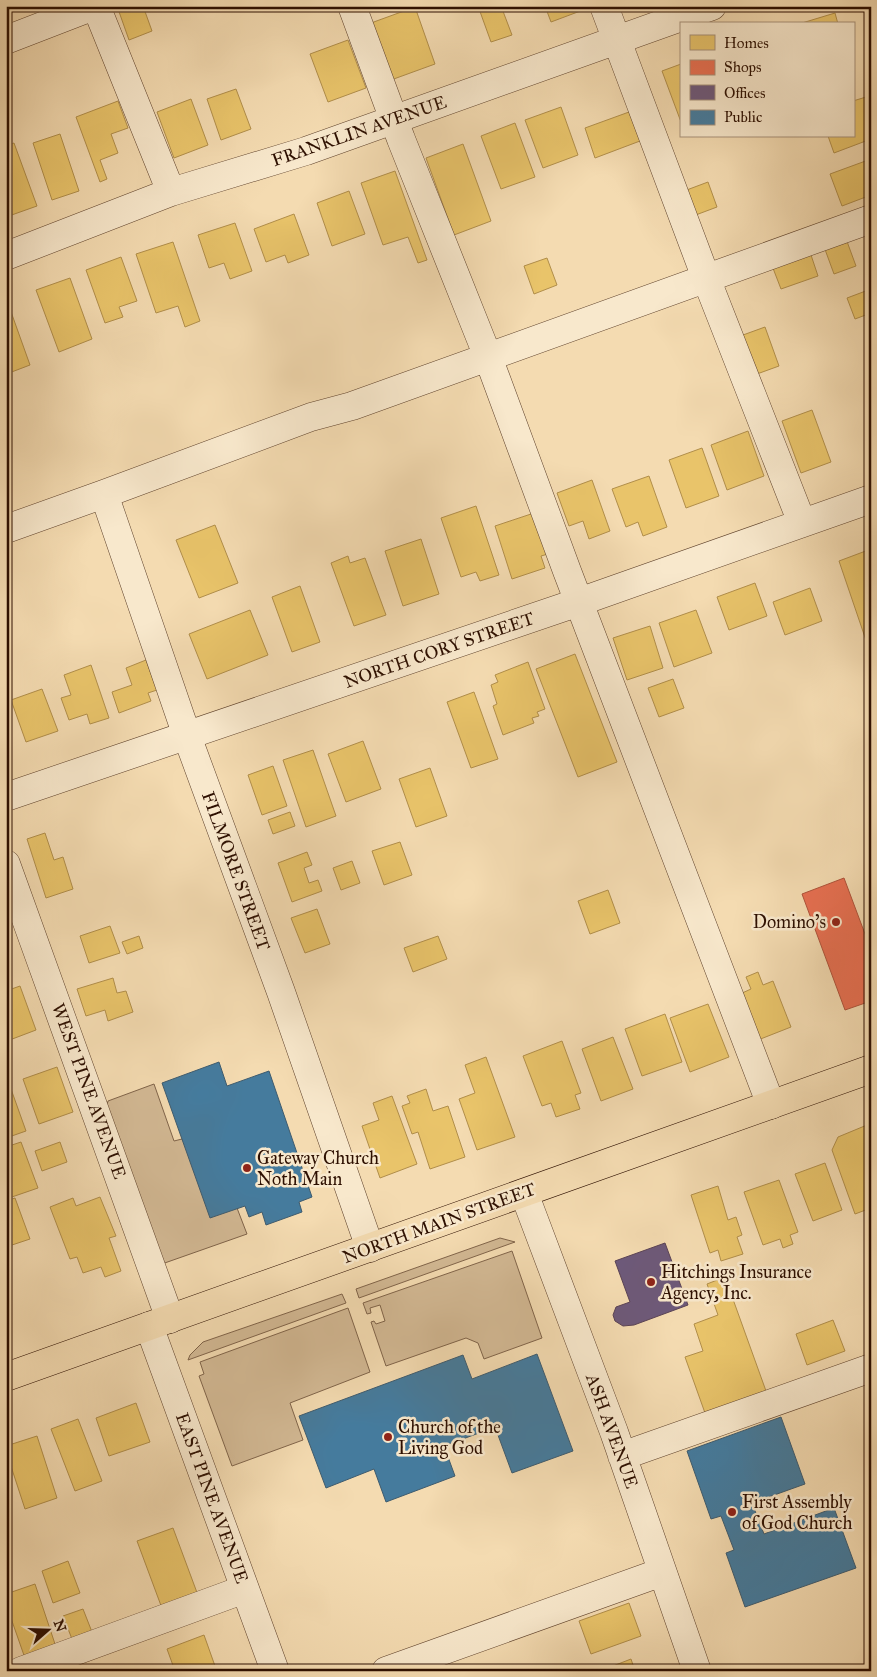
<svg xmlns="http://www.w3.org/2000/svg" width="877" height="1677" font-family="'IM FELL Great Primer',serif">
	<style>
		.green { fill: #d2b893; stroke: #80644a }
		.homes { fill: #e9c46a; stroke: #b18e4a }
		.shops { fill: #e76f51; stroke: #af5239 }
		.offices { fill: #6d597a; stroke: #5a4355 }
		.public { fill: #457b9d; stroke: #3e5b6e }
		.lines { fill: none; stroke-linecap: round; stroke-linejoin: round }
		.minor-casing { stroke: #5f422c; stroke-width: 29 }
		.major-casing { stroke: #2d0f00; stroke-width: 29 }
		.minor { stroke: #f8e8cc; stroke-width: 28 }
		.major { stroke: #f4dbb1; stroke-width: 28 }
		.poi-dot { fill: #8f2418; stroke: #f8e8cc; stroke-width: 2 }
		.labels { text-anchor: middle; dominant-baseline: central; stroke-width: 5; stroke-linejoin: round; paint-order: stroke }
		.street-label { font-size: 18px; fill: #2d0f00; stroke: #f8e8cc }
		.poi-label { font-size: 18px; fill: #2d0f00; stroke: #f8e8cc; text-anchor: start }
	</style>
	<rect width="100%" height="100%" fill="#f4dbb1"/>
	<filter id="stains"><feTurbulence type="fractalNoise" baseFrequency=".004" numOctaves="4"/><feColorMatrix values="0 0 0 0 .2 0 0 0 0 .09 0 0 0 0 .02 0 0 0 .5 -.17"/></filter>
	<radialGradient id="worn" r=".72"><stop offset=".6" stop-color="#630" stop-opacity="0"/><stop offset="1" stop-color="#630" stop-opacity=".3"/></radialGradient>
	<path class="green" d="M154,1084l20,57 8,-2 55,69 10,26 -88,31 -54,-153 3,-11z
		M500,1238l15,4 -156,56 -3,-9z
		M512,1251l30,87 -58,21 -6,-16 -12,-5 -80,28 -15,-44 3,-1 2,3 9,-3 -5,-16 -10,3 1,5 -4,1 -4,-11z
		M342,1294l4,9 -158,57 2,-5 13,-13z
		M348,1308l22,64 -80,31 13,37 -71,26 -33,-90 5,-2 -4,-12z"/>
	<path class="homes" d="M117,6h26l9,25 -23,9z
		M224,6h16l-14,5z
		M478,6h23l11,29 -21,7z
		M545,6h36l2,4 -32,12z
		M415,7l20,57 -44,16 -20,-57z
		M835,13l3,11h-36v-1z
		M348,40l18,48 -38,14 -18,-48z
		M681,64v58l-19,-51z
		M236,89l15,40 -30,11 -14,-41z
		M866,97l5,11v31l-37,14 -6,-17h25v-35z
		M191,99l17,46 -34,13 -17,-46z
		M118,101l10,27 -17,6 7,19 -18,7 7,19 -7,3 -24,-65z
		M561,107l17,48 -35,13 -18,-48z
		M629,112l11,29 -45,17 -10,-30z
		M515,123l20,54 -34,12 -20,-53z
		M60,134l19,57 -27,9 -19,-57z
		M14,143l23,63 -31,11v-71z
		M463,144l28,77 -37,14 -28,-77z
		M871,159v36l-29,11 -12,-32z
		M395,171l32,89 -9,3 -10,-26 -25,8 -22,-62z
		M708,182l9,25 -24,9 -9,-25z
		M349,191l16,43 -33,12 -15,-43z
		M294,214l15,41 -21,8 -3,-8 -19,7 -12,-33z
		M235,223l17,48 -22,8 -6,-16 -15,5 -11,-33z
		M845,236l11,30 -22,8 -11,-30z
		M173,242l27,79 -15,6 -7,-21 -22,7 -20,-59z
		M809,249l9,27 -37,13 -10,-26z
		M121,257l16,44 -18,6 4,10 -18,6 -19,-53z
		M547,258l10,27 -23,9 -10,-28z
		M70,278l22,61 -33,13 -23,-62z
		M871,289v24l-16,6 -8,-21z
		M10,309l20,56 -21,8 -3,-8v-54z
		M765,327l14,39 -22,8 -14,-39z
		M812,410l19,52 -30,11 -19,-52z
		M748,431l16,45 -37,14 -16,-45z
		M702,448l17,48 -33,12 -17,-48z
		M649,476l18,51 -24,9 -5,-14 -12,5 -14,-38z
		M592,480l18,51 -21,8 -6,-18 -14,5 -12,-33z
		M476,506l23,69 -19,6 -4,-9 -15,5 -20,-59z
		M534,513l14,41 -7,2 4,12 -33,11 -17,-53z
		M215,525l23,58 -39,15 -23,-58z
		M421,539l18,55 -36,12 -18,-55z
		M871,549v106l-32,-94z
		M348,556l2,7 15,-5 21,57 -32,11 -23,-63z
		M755,583l12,33 -38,14 -12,-33z
		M300,586l20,56 -28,10 -20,-55z
		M810,588l12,33 -37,14 -12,-33z
		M250,610l18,45 -61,24 -18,-45z
		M696,610l16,43 -38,14 -15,-44z
		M650,626l13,42 -36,12 -14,-42z
		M575,654l42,108 -39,15 -42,-108z
		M146,660l11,30 -9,3 3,8 -32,12 -7,-21 20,-7 -6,-17z
		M528,662l17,47 -8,3 2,4 -7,2 2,5 -31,12 -10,-29 4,-2 -6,-19 7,-3 -3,-7z
		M91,665l18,53 -19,6 -3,-10 -18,6 -8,-22 10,-3 -7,-20z
		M673,679l11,29 -25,9 -11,-29z
		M42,689l16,42 -32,11 -15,-42z
		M474,692l24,67 -27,9 -24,-66z
		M363,741l18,48 -35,13 -18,-48z
		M313,750l23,66 -30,11 -23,-67z
		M273,766l14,40 -25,9 -14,-40z
		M430,768l17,48 -31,11 -17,-48z
		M290,812l5,14 -22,8 -5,-14z
		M45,833l9,27 9,-3 10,32 -27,9 -19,-59z
		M400,842l12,33 -28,10 -12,-34z
		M307,852l5,13 -8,3 5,15 9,-3 4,11 -30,11 -14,-39z
		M352,861l8,22 -19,7 -8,-22z
		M608,890l12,33 -30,11 -12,-33z
		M317,909l13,35 -25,9 -14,-35z
		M110,926l10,27 -31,10 -9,-27z
		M139,936l4,12 -16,6 -5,-12z
		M438,936l9,23 -34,13 -9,-24z
		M758,972l5,13 10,-4 18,46 -33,13 -18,-46 11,-5 -5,-12z
		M113,978l4,15 9,-2 7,21 -25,9 -3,-11 -19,6 -9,-27z
		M20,986l16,44 -29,11 -1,-50z
		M708,1004l21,53 -39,15 -20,-54z
		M665,1014l17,48 -40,14 -17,-47z
		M613,1037l20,52 -32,12 -19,-52z
		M562,1041l19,52 -6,2 5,14 -24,8 -5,-14 -9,3 -19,-50z
		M486,1057l29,80 -38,13 -18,-51 16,-6 -10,-28z
		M57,1067l16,45 -34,12 -16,-45z
		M11,1089l15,42 -20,7v-48z
		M426,1089l7,22 15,-5 17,51 -35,12 -12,-37 -6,2 -10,-28 8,-3 -3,-7z
		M392,1096l25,68 -37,14 -18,-52 17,-6 -6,-17z
		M867,1125l4,3v80l-16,6 -23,-64 6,-13z
		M21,1142l17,46 -32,11v-52z
		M60,1142l7,20 -25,9 -7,-20z
		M825,1163l17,47 -29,11 -18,-47z
		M779,1180l19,52 -8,3 3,9 -10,4 -3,-9 -17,6 -19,-53z
		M718,1186l10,34 8,-3 6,18 -5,2 6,17 -22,7 -3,-11 -8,3 -19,-58z
		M100,1197l16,39 -7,2 12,33 -16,6 -4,-10 -18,6 -6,-16 -7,2 -20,-52 23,-9 3,8z
		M15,1198l15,41 -24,8v-46z
		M725,1277l41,114 -61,22 -20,-56 18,-6 -9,-27 24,-9 -11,-31z
		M833,1320l12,31 -38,14 -11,-31z
		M136,1403l14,39 -41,14 -13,-38z
		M78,1419l24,62 -27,10 -24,-62z
		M37,1436l20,62 -32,11 -19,-58v-5z
		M173,1528l26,70 -36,13 -26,-70z
		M68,1561l12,32 -27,10 -11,-32z
		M35,1584l22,66 -31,11 -20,-57v-10z
		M629,1603l12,33 -50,18 -12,-33z
		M83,1609l9,23 -20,7 -9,-23z
		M204,1635l11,31 -14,5h-26l-8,-22z
		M631,1659l4,12h-35z"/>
	<path class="shops" d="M844,878l27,72v51l-26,9 -43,-116z"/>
	<path class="offices" d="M665,1243l23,62 -54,20 -11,1 -8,-5 -2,-6 3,-8 14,-5 -15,-41z"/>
	<path class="public" d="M219,1062l8,24 42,-15 43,126 -13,5 3,10 -36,13 -4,-13 -13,5 -4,-11 -35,12 -48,-135z
		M537,1354l36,97 -61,22 -17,-46 -51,19 11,30 -69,26 -12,-33 -48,19 -27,-72 164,-61 9,24z
		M781,1417l24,67 -53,19 12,31 70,-26 22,60 -111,39 -19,-54 8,-3 -13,-34 -10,3 -24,-68z"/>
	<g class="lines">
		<defs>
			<path id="minor" d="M96,6l75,186
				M352,6l49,133 87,218 79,214 204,534
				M604,6l102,272 96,245
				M6,40l88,-34
				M6,256l165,-64 135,-41 406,-145
				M104,494l83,242 94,256 89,256
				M6,529l98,-35 207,-77 41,-11 519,-187
				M6,797l573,-195 292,-103
				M6,864l164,455
				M524,1193l90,239 83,239
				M149,1326l126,345
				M622,1456l249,-88
				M21,1671l224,-82
				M386,1671l276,-99"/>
			<path id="major" d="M6,1377l865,-308"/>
		</defs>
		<use href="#minor" class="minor-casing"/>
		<use href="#major" class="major-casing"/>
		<use href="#minor" class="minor"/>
		<use href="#major" class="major"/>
	</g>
	<g class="poi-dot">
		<circle cx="836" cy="922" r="5"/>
		<circle cx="247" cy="1168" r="5"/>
		<circle cx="651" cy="1282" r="5"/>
		<circle cx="388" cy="1437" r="5"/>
		<circle cx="732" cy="1512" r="5"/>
	</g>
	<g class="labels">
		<g class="street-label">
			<text transform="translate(359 131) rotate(-19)">FRANKLIN AVENUE</text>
			<text transform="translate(439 650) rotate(-19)">NORTH CORY STREET</text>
			<text transform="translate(236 871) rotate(70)">FILMORE STREET</text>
			<text transform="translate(89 1091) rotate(70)">WEST PINE AVENUE</text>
			<text transform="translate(439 1223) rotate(-20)">NORTH MAIN STREET</text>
			<text transform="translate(612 1431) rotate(70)">ASH AVENUE</text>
			<text transform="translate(212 1498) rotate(70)">EAST PINE AVENUE</text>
		</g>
		<g class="poi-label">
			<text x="826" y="922" text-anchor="end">Domino's</text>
			<text x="257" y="1158">Gateway Church<tspan x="257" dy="21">Noth Main</tspan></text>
			<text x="661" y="1272">Hitchings Insurance<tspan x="661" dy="21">Agency, Inc.</tspan></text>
			<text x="398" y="1427">Church of the<tspan x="398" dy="21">Living God</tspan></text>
			<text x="742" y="1502">First Assembly<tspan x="742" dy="21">of God Church</tspan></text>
		</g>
	</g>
	<rect width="877" height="1677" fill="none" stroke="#f4dbb1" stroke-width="25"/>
	<rect x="8" y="8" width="862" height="1662" fill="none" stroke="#2d0f00" stroke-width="2.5"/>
	<rect x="12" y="12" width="852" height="1652" fill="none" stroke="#2d0f00"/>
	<rect x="680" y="22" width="175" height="115" fill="#f8e8cc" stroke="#a7917a"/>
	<rect x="690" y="35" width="25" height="15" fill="#e9c46a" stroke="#a7917a"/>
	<text x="724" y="48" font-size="15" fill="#2d0f00">Homes</text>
	<rect x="690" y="60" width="25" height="15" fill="#e76f51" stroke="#a7917a"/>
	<text x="724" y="72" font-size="15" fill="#2d0f00">Shops</text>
	<rect x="690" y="85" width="25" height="15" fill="#6d597a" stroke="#a7917a"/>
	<text x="724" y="98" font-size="15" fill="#2d0f00">Offices</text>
	<rect x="690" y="110" width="25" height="15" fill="#457b9d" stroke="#a7917a"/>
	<text x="724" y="122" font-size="15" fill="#2d0f00">Public</text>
	<g transform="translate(48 1630) rotate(70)" stroke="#f8e8cc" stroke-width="4" paint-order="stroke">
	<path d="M0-4L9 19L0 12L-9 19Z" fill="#2d0f00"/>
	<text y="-8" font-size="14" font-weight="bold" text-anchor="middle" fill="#2d0f00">N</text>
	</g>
	<rect width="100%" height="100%" filter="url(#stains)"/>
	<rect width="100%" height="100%" fill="url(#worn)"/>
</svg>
